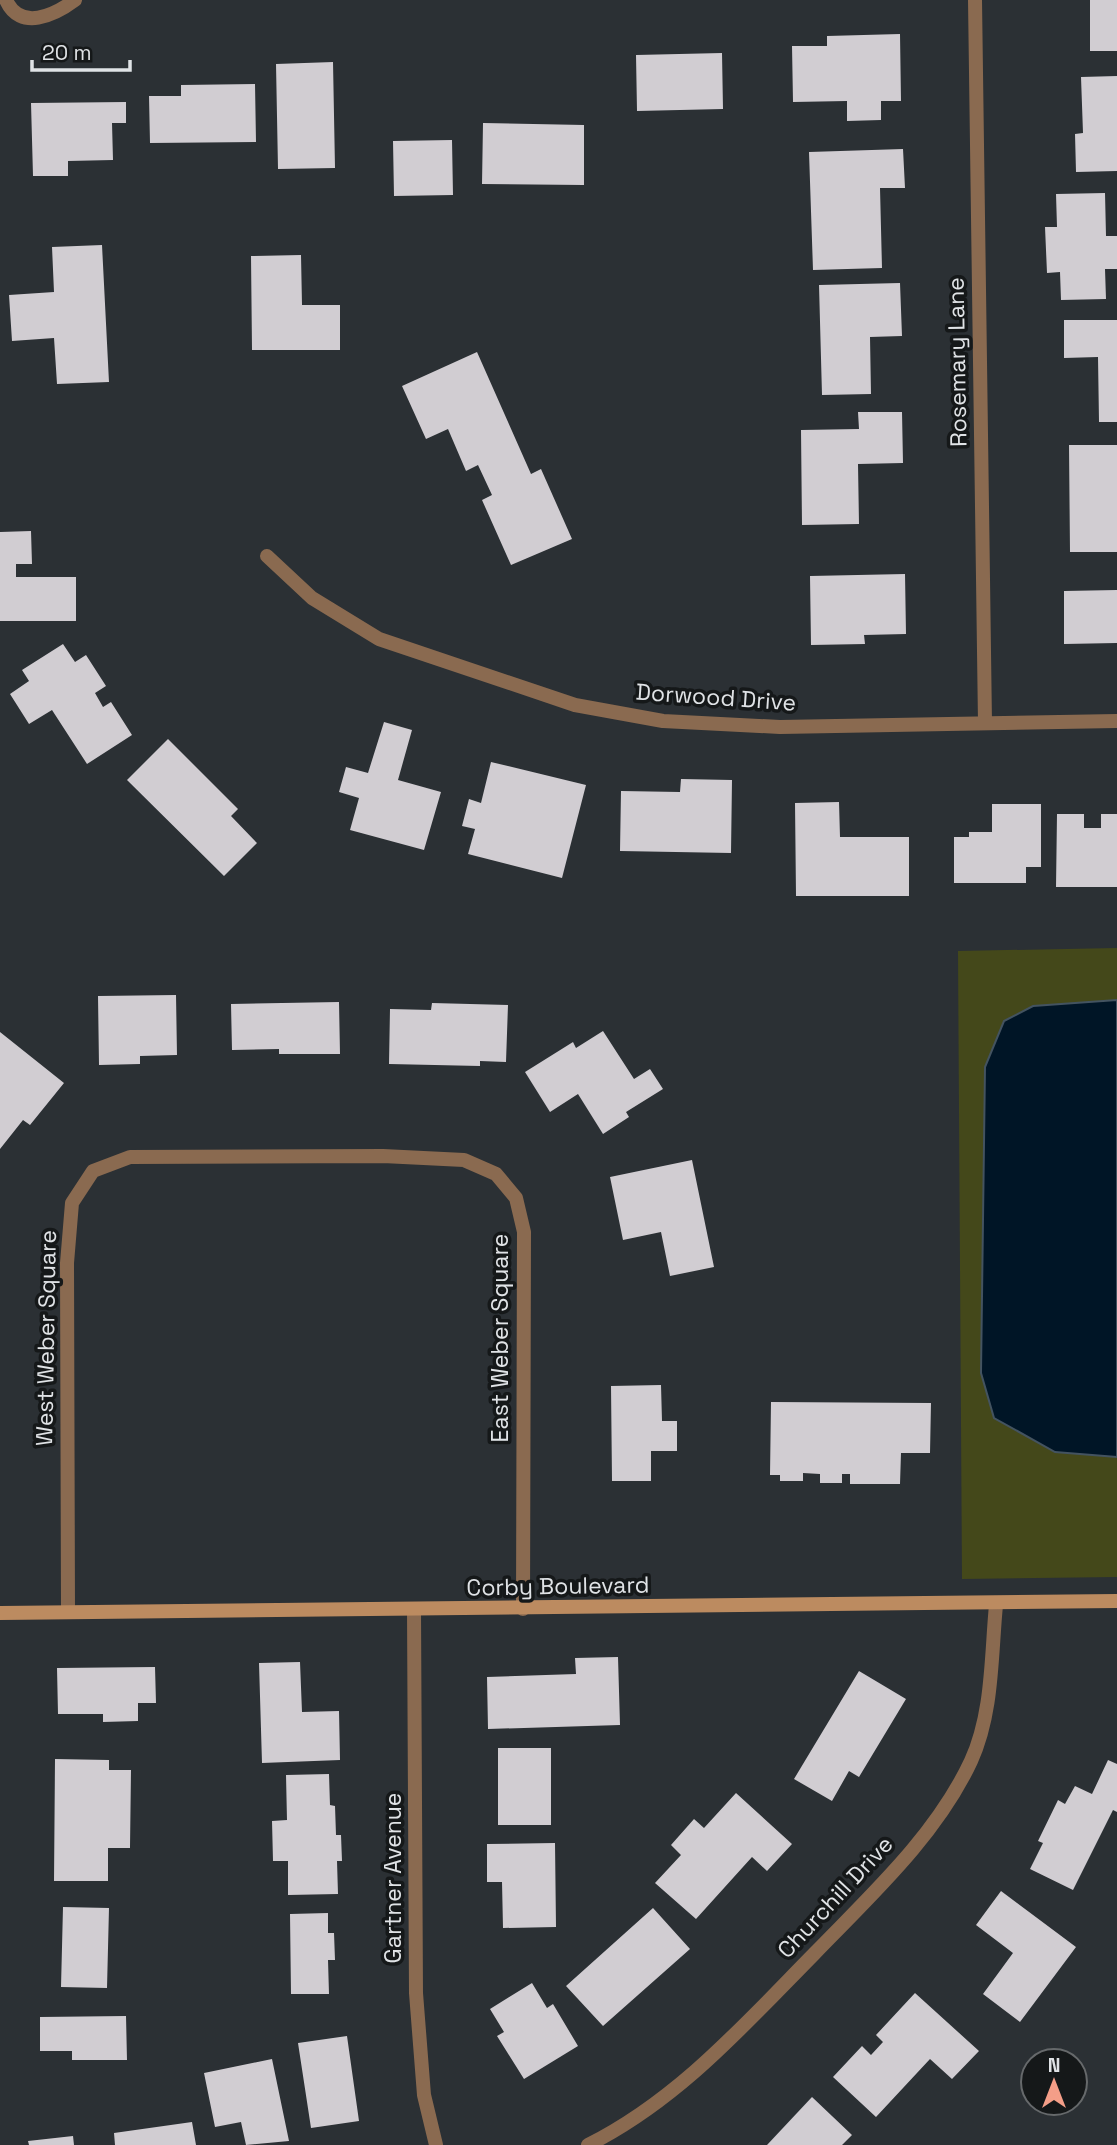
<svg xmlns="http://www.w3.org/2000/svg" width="1117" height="2145" font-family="'Space Grotesk',sans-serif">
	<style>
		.green { fill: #44481a }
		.water { fill: #001526; stroke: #435360; stroke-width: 2 }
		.building { fill: #d1cdd2 }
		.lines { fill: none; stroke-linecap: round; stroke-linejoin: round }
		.street { stroke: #8a6a50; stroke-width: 14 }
		.secondary { stroke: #bc8b60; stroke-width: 14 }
		.labels { text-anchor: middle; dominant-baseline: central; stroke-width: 7; stroke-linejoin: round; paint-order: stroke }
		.street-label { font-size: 23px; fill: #e0e3e6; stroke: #151819 }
	</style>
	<rect width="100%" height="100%" fill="#2b3034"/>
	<path class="green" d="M1117,948v629l-155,2 -4,-628z"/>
	<path class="water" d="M1117,1000v457l-62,-5 -61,-34 -13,-45 4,-306 19,-46 29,-15z"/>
	<path class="building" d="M1090,0h27v51h-27z
		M900,34l1,67h-20v19l-34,1v-20l-54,1 -1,-56h35v-10z
		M722,53l1,56 -86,2 -1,-56z
		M333,62l2,106 -57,1 -2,-105z
		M1117,76v95l-41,1 -1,-38 8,-1 -2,-56z
		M255,84l1,58 -106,1 -1,-47h32v-11z
		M126,102v21h-14l1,37 -45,1v15h-35l-2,-73z
		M483,123l101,2v60l-102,-1z
		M452,140l1,55 -59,1 -1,-55z
		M903,149l2,39h-25l2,80 -69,2 -4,-118z
		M1105,193l1,43h11v33h-12l1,30 -45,1 -1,-28 -13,1 -2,-46h12l-1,-33z
		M102,245l7,137 -52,2 -3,-46 -42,3 -3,-46 45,-3 -2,-45z
		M301,255l1,50h38v45h-88l-1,-94z
		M900,283l2,53 -32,1 1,57 -49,1 -3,-110z
		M1064,320h53v102h-18l-1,-65 -34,1z
		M477,352l54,122 10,-5 31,70 -61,26 -29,-65 10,-5 -14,-30 -12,6 -18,-42 -22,10 -24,-53z
		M858,412h44l1,51 -45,1 1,60 -57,1 -1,-95 58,-1z
		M1069,445h48v107h-47z
		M31,531l1,33h-16v13h60v44h-76v-89z
		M905,574l1,60 -42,1 1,9 -54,1 -1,-69z
		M1117,590v53l-53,1v-53z
		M63,644l12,18 11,-7 20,31 -11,7 8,14 8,-5 21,33 -45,29 -35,-54 -23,14 -19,-30 19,-13 -7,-11z
		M384,722l28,8 -14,50 43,12 -17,58 -74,-20 9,-32 -20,-6 7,-25 22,6z
		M168,739l70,70 -7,7 26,27 -33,33 -97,-96z
		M491,762l95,23 -24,93 -94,-24 7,-25 -13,-3 7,-27 12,4z
		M681,779l51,1 -1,73 -111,-2 1,-60 59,1z
		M839,802l1,35h69v59h-113l-1,-93z
		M992,804h49v63h-15v16h-72v-46h15v-5h23z
		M1057,814h27v14h17v-14h16v73h-61z
		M176,995l1,60 -37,1v8l-41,1 -1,-69z
		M339,1002l1,52h-61v-5l-47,1 -1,-46z
		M432,1003l76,2 -2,57 -26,-1v5l-91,-2 1,-55 41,1z
		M603,1031l31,48 16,-10 13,20 -37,23 3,5 -26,17 -25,-40 -28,18 -25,-40 48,-30 3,6z
		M0,1032l64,51 -34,42 -7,-5 -23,29z
		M692,1160l22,107 -44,9 -9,-44 -38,8 -13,-63z
		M661,1385l1,36h15v30h-26v30h-39l-1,-95z
		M771,1402l160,1 -1,50h-29l-1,31h-50v-10h-8v9h-22v-9l-17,-1v8h-23v-6h-10z
		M618,1657l2,68 -132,4 -1,-52 89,-3 -1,-16z
		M300,1662l2,50 37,-1 1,49 -78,3 -3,-100z
		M155,1667l1,36h-18v18l-35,1v-8h-45l-1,-46z
		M859,1671l47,28 -47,78 -10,-6 -17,30 -38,-22z
		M498,1748h53v77h-53z
		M55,1759l54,1v10h22l-1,78h-22v33h-54z
		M1108,1760l9,4v48l-4,-2 -40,80 -43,-21 13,-26 -5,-2 20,-41 7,4 10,-18 17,8z
		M329,1774l1,31 5,1 1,29h5l1,26h-5l1,33 -50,1v-34h-15l-1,-40 15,-1 -1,-45z
		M736,1793l56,51 -25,27 -15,-14 -56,62 -41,-36 26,-28 -10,-10 23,-26 10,9z
		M555,1843l1,84 -53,1 -1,-46h-15v-38z
		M1001,1891l75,56 -56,75 -37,-28 30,-41 -37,-28z
		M63,1907l46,1 -2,80 -46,-1z
		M653,1908l37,41 -87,77 -37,-40z
		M328,1913v20h6l1,27h-7l1,34h-38l-1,-80z
		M532,1983l15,25 6,-4 25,42 -54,33 -27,-43 7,-4 -14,-23z
		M915,1993l64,58 -27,28 -22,-20 -54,58 -43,-40 29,-31 9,9 12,-13 -7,-7z
		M126,2016l1,44h-55v-9h-32v-34z
		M347,2036l12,85 -48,7 -13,-85z
		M272,2059l17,82 -43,4 -5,-23 -26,5 -11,-54z
		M812,2097l40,38 -10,10h-75z
		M192,2122l4,23h-81l-1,-12z
		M73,2136l1,9h-45l-1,-4z"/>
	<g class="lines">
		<path class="street" d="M6,0c14,32 49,15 69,0
			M975,0l10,723
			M267,556l45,42 67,41 196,66 88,16 117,6 337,-6
			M414,1610l2,383 8,102 12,50
			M68,1612l-1,-349 5,-60 21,-32 37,-14 253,-1 81,4 32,14 20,24 8,34 -1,377
			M588,2145c90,-45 156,-120 226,-191 56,-58 122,-118 157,-193 22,-48 20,-105 25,-156"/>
		<path class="secondary" d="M0,1613l1117,-12"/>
	</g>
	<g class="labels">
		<g class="street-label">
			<text transform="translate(957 362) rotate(-91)">Rosemary Lane</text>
			<text transform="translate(716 697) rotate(4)">Dorwood Drive</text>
			<text transform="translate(46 1338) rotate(-89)">West Weber Square</text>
			<text transform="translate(500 1338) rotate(-90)">East Weber Square</text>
			<text transform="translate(558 1586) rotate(-1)">Corby Boulevard</text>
			<text transform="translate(393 1878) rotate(-90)">Gartner Avenue</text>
			<text transform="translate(835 1897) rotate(-47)">Churchill Drive</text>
		</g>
	</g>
	<g transform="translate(1054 2082)"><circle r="33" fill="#151819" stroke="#66696b" stroke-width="2"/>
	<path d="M0-5L12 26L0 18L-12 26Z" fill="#f49e88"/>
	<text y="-10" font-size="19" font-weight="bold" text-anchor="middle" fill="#e0e3e6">N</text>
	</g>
	<path d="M32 60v10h98v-10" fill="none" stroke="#e0e3e6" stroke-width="3.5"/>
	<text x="42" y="60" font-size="21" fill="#e0e3e6" stroke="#151819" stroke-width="5" paint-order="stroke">20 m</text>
</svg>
